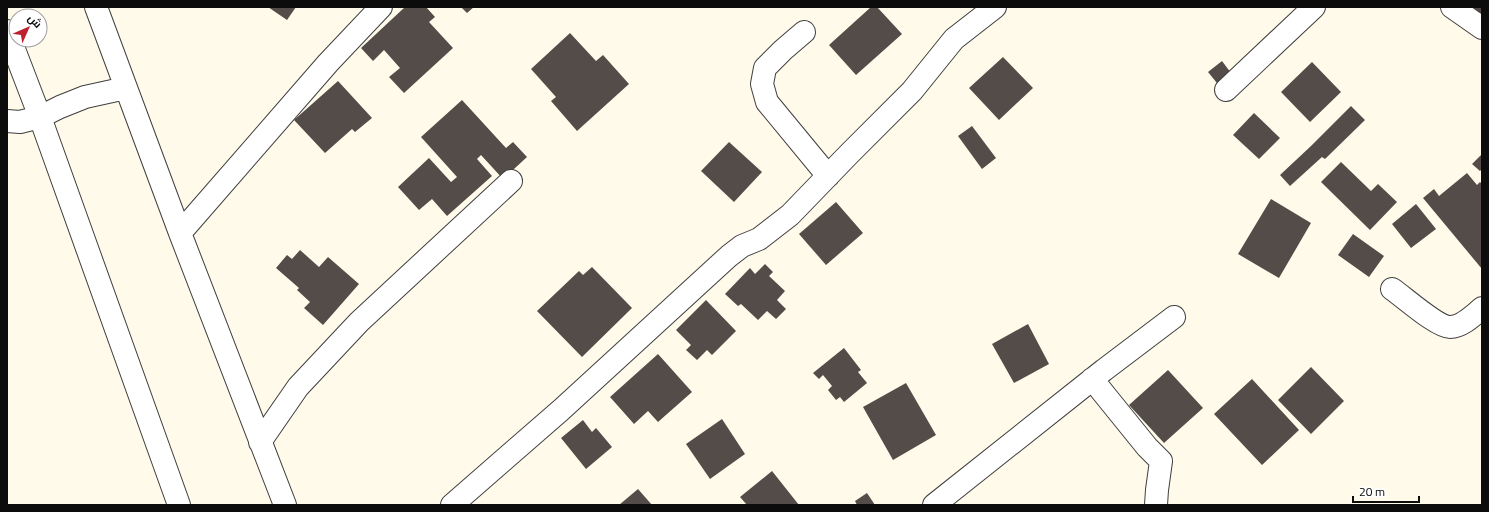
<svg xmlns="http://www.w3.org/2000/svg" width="1489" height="512" font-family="Georgia,Cairo,serif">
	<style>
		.building { fill: #544c48 }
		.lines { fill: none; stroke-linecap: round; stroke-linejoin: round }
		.minor-casing { stroke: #3f3f3f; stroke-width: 24 }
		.minor { stroke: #fff; stroke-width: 22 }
	</style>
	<rect width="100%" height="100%" fill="#fffaea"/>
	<path class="building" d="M268,7h28l-9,13z
		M405,7h21l9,10 -6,5 24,26 -49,45 -15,-16 11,-9 -16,-18 -11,11 -12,-13z
		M461,7h13l-7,6z
		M871,7h6l25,27 -46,41 -27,-30z
		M1466,7h16v11z
		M570,33l26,28 7,-6 26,29 -52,47 -26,-30 5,-4 -25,-28z
		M1003,57l30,31 -34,32 -30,-32z
		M1222,61l12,16 -13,11 -13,-16z
		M1312,62l29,30 -31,30 -29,-30z
		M338,81l34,37 -17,14 -3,-3 -27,24 -31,-33z
		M462,100l44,48 7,-6 14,15 -24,22 -22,-24 -4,4 15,17 -45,40 -15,-17 -13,11 -21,-23 31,-29 22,24 6,-5 -36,-40z
		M1351,106l14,14 -40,39 -3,-2 -32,29 -10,-11 31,-29z
		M1254,113l26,25 -21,21 -26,-24z
		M972,126l24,32 -14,11 -24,-33z
		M729,142l33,30 -28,30 -33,-31z
		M1482,154v15l-2,2 -8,-7z
		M1341,162l30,29 7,-7 19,18 -27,28 -49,-48z
		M1467,173l10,12 3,-3 2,2v85l-59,-71 11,-9 5,7z
		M1271,199l40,24 -32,55 -41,-24z
		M836,202l27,31 -37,32 -27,-31z
		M1416,204l20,25 -25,19 -19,-24z
		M1353,234l31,22 -15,21 -31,-22z
		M300,250l19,17 9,-10 31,27 -36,41 -19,-17 6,-6 -13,-12 2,-2 -23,-20 11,-13 5,4z
		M765,264l8,8 -4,4 16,15 -8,9 9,9 -10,10 -9,-8 -9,9 -17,-16 -3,2 -13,-12 25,-26 5,6z
		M592,267l40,41 -50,49 -45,-46 42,-40 4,4z
		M706,300l30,31 -24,24 -5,-5 -10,10 -11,-10 5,-5 -15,-15z
		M1028,324l21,40 -35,19 -22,-39z
		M844,348l17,22 -3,2 9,11 -23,19 -4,-5 -4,3 -8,-10 4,-4 -9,-11 -4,4 -6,-6z
		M658,354l34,38 -34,30 -10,-11 -14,13 -24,-27z
		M1311,367l33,34 -33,33 -33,-34z
		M1168,370l35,38 -39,35 -35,-38z
		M1252,379l47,51 -37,35 -48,-51z
		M906,383l30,52 -43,25 -30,-53z
		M722,419l23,35 -35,25 -24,-35z
		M583,420l9,12 4,-4 16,19 -26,22 -25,-31z
		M772,471l27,34h-52l-7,-8z
		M638,489l14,16h-33z
		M867,493l8,12h-18l-2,-4z"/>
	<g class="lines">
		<defs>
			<path id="minor" d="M96,7l84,226 105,272
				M1452,7l30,21
				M7,31l33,86 139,388
				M804,32l-21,18 -18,18 -3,16 5,18 61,74
				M1226,90l88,-83
				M7,121l13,1 20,-5 20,-10 25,-10 41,-9
				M180,233l148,-170 53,-56
				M1392,289c12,8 45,38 58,38 12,0 24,-12 32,-19
				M1092,379l55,68 14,14 -4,29 -1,15
				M260,442l38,-55 61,-65 152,-141
				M452,505l109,-95 168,-154 13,-10 17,-7 31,-24 59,-61 63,-63 42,-52 41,-32
				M934,505l170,-135 70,-53"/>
		</defs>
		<use href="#minor" class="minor-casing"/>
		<use href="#minor" class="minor"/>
	</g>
	<rect width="1489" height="512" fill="none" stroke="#0c0c0c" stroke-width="16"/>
	<g transform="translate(28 28) rotate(45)"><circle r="19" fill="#ffffff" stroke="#9e9e9e"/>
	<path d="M0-3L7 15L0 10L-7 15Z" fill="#be212e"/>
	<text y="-6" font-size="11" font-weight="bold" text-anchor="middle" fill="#0c0c0c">ش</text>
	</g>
	<path d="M1353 496v6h66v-6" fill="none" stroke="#0c0c0c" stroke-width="2"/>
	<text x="1359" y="496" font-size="12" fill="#0c0c0c" stroke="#ffffff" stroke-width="3" paint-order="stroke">20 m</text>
</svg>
